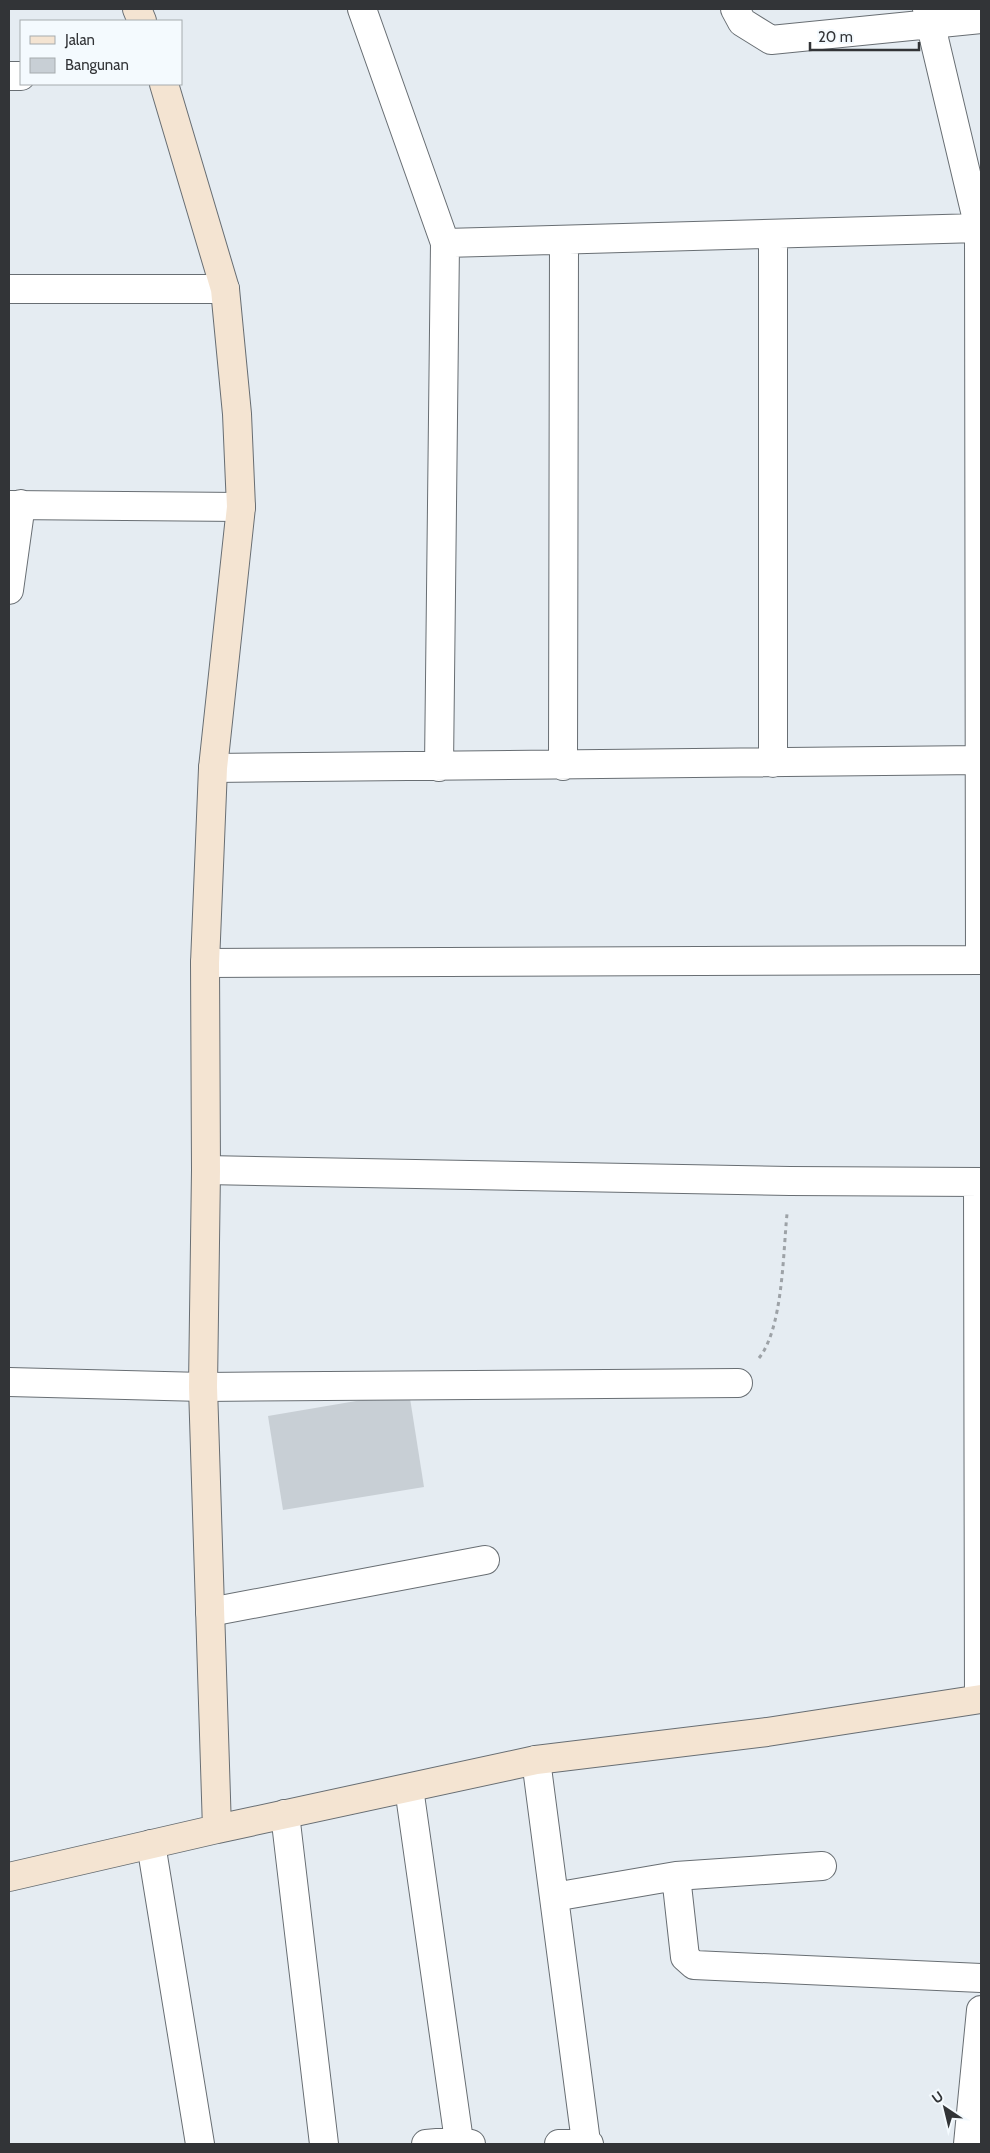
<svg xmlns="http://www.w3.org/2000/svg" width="990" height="2153" font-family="Cabin,sans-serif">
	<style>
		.building { fill: #c8cfd5 }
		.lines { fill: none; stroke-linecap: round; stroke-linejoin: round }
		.street-casing { stroke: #686e73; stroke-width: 30 }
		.secondary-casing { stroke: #686e73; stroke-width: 30 }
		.path { stroke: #9da2a7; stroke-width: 3; stroke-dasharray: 4 4; stroke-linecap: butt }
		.street { stroke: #fff; stroke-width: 28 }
		.secondary { stroke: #f4e4d2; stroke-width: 28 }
	</style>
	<rect width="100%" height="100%" fill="#e5ecf2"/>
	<path class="building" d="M409,1392l15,95 -141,23 -15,-94z"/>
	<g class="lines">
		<defs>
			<path id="street" d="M362,9l83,234 -6,524
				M735,9l7,13 29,18 210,-21
				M9,76h12
				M773,234v529
				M445,243l534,-15
				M9,289h216
				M9,505l232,2
				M9,590l12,-86
				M563,766l1,-526
				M213,768l768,-8
				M205,963l775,-3 -1,-732 -52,-219
				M206,1170l584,11 191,1
				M978,1182l1,517
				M9,1382l194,5 535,-4
				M210,1612l275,-52
				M536,1760l50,382
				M409,1788l50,353
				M285,1814l39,330
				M151,1844l49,300
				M676,1876l146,-10
				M554,1897l122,-21 9,81 9,8 287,13
				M426,2144l33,-3 12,3
				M559,2144l27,-2 3,2
				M968,2144l13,-134"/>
			<path id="secondary" d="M137,9l5,12
				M217,1829l319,-69 231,-28 214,-33
				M9,1877l208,-48 -14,-442 3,-217 -1,-207 8,-195 28,-261 -4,-93 -12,-125 -61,-205"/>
		</defs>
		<use href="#street" class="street-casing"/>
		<use href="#secondary" class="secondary-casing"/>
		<path class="path" d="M759,1358c24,-30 24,-105 28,-144"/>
		<use href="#street" class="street"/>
		<use href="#secondary" class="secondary"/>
	</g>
	<rect width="990" height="2153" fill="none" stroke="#323437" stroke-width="20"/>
	<rect x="20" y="20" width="162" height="65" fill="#f4fafe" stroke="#a6abae"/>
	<rect x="30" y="36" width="25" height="8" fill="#f4e4d2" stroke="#a6abae"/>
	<text x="65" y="45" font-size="15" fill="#323437">Jalan</text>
	<rect x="30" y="58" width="25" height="15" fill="#c8cfd5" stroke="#a6abae"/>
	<text x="65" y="70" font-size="15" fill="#323437">Bangunan</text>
	<g transform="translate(945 2108) rotate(325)" stroke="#f4fafe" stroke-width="4" paint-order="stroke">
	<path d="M0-4L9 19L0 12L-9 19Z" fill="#323437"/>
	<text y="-8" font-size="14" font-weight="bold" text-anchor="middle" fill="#323437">U</text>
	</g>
	<path d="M810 42v8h109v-8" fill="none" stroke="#323437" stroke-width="2.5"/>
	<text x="818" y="42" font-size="15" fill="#323437" stroke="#f4fafe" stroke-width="4" paint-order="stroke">20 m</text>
</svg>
